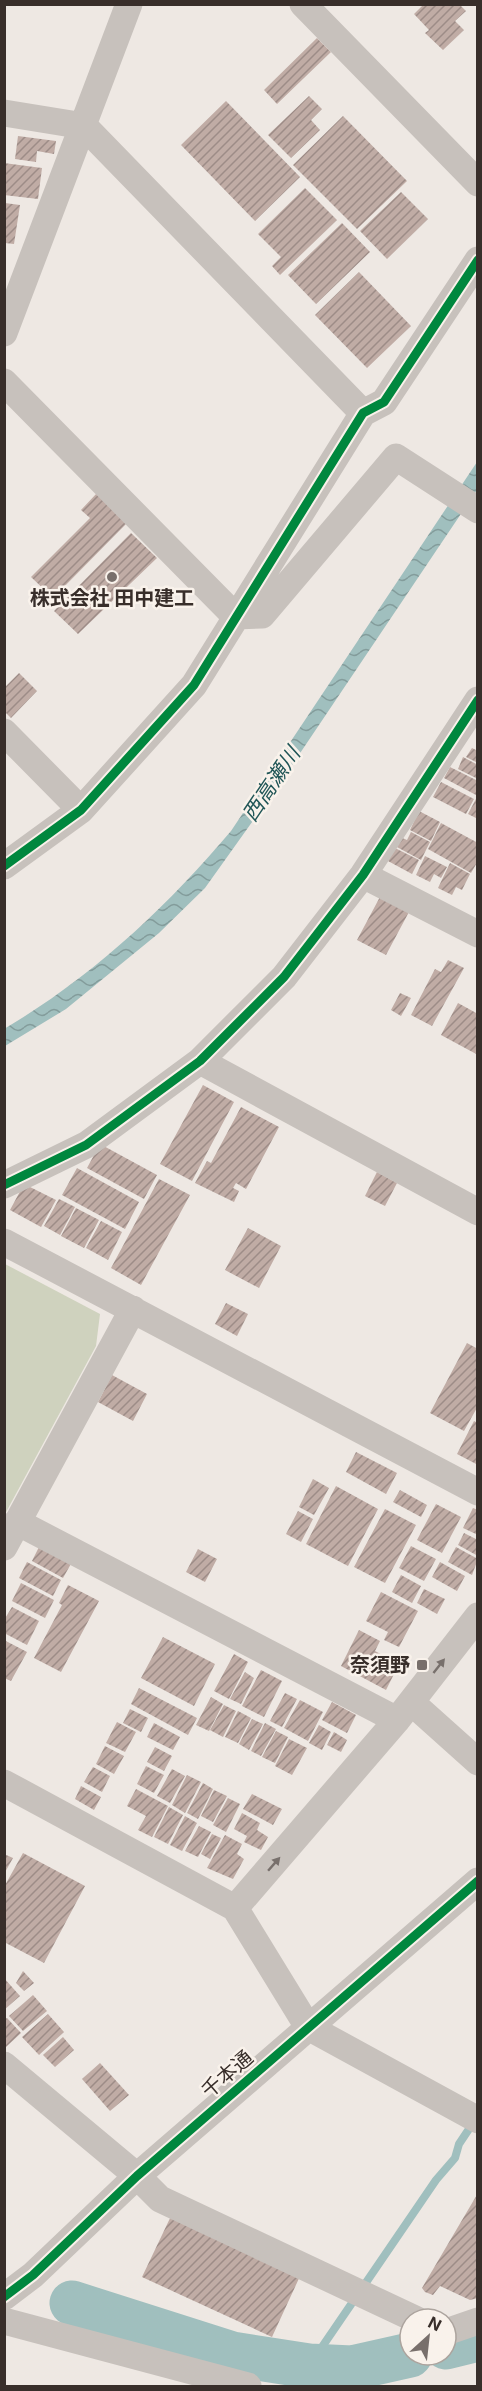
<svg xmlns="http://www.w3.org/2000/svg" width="482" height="2391" font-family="Inter,'Noto Sans JP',sans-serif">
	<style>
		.park { fill: #cfd2be }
		.water { fill: url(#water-waves) }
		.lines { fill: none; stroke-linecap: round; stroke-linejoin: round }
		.stream { stroke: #a0bfbe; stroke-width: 8 }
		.river { stroke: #a0bfbe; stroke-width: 45 }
		.building { fill: url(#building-hatch) }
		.minor { stroke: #c7c1bc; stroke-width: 27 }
		.cycleway-casing { stroke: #f9f2eb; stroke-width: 13 }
		.cycleway { stroke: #00873e; stroke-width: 9 }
		.oneway { fill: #78706c }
		.poi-dot { fill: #786f6b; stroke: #f9f2eb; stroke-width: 2 }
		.labels { text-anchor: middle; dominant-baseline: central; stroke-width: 5; stroke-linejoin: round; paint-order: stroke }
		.poi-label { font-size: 20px; font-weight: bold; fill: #382e2a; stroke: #f9f2eb }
		.street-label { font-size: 20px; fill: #382e2a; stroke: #f9f2eb }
		.water-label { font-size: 21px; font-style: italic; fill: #215657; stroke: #f9f2eb }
	</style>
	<defs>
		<pattern id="water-waves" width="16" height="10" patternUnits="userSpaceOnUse" patternTransform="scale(1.5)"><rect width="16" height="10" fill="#a0bfbe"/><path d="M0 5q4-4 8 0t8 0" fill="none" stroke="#839c9b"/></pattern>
		<pattern id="building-hatch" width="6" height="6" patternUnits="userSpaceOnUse" patternTransform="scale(1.5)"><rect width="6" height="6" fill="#c0aca5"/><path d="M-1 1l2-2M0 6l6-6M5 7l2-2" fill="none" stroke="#9d8c87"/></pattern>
	</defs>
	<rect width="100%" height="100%" fill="#eee8e3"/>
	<path class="park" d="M5,1264l95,50 -4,32 -91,168z"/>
	<path class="water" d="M477,462v28l-197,293 -75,105 -46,45 -93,76 -61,37 -1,-17c88,-52 162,-121 227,-198z"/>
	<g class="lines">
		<path class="stream" d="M309,2366l127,-186 19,-22 4,-14 14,-21"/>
		<path class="river" d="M72,2303l160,51 77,12 43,2 58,-13
			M446,2347l32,-8"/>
	</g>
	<path class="building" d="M424,4h35l7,7 -11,10 9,9 -21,20 -18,-17 4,-3 -15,-16z
		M317,38l14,14 -54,52 -13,-14z
		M309,96l13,13 -11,11 9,10 -29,28 -23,-23z
		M226,101l74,76 -45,44 -74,-76z
		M343,116l64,65 -50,48 -64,-64z
		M18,136l38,5 -2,13 -17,-3 -1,11 -21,-3z
		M4,163l38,5 -4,31 -34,-4z
		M305,188l32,32 -57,55 -8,-9 9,-9 -23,-23z
		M401,192l27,27 -41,40 -27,-28z
		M5,203l15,2 -6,39 -9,-1z
		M342,223l28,29 -54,52 -28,-29z
		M359,272l52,54 -44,42 -52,-53z
		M97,493l30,30 -74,75 -22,-21 59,-59 -9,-8z
		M131,533l26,25 -79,76 -24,-23z
		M19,673l18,18 -26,27 -7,-7v-23z
		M472,748l6,3v12l-12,-6z
		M463,757l15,8v14l-20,-10z
		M450,767l28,14 -2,14 -32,-17z
		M441,782l33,17 -8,15 -33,-17z
		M478,795v24l-10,-5z
		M419,811l21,11 -9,19 -21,-11z
		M441,823l37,20v18l-7,12 -43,-24z
		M411,832l19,10 -9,18 -26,-14 5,-9 7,3z
		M395,848l24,12 -7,14 -24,-13z
		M425,856l22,11 -6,11 -7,-4 -4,8 -14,-7z
		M450,863l20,11 -8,16 -6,-3 -4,8 -14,-7z
		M381,895l29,15 -24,45 -29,-15z
		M448,960l16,8 -32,58 -21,-11 24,-46 6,3z
		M400,993l11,5 -10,18 -10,-6z
		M458,1003l20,11v41l-37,-20z
		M203,1085l31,17 -42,79 -32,-17z
		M241,1107l38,20 -33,62 -10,-6 -3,5 6,3 -5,11 -39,-19 12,-22 4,2z
		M100,1144l57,31 -13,24 -57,-31z
		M77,1168l62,34 -14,27 -63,-34z
		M377,1172l20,11 -12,23 -20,-10z
		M159,1179l31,16 -49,90 -30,-17z
		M24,1184l32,16 -15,27 -31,-17z
		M59,1199l16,8 -15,28 -16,-9z
		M76,1208l23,12 -15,28 -23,-12z
		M101,1221l21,11 -14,28 -22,-12z
		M248,1228l33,18 -22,42 -34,-18z
		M226,1303l22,11 -11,22 -22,-12z
		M467,1343l11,6v57l-14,25 -34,-18z
		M112,1375l35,19 -14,27 -35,-19z
		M474,1421l4,2v42l-21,-11z
		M356,1452l41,21 -11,21 -40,-22z
		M313,1479l16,9 -15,27 -15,-8z
		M336,1486l42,23 -30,57 -42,-22z
		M400,1490l27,15 -6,12 -28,-15z
		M436,1504l25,13 -19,36 -25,-13z
		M473,1508l5,2v25l-15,-7z
		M385,1509l31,16 -31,58 -31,-16z
		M298,1511l15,8 -12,23 -15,-8z
		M464,1533l14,7v16l-20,-11z
		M40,1545l32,17 -9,16 -31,-17z
		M411,1546l25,13 -12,22 -25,-13z
		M456,1547l22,12 -6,16 -24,-13z
		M198,1549l19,10 -12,23 -19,-10z
		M27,1562l34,18 -8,16 -34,-18z
		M440,1562l25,14 -8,15 -25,-14z
		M401,1575l20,11 -9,17 -20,-11z
		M21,1583l33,17 -9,18 -33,-17z
		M68,1585l31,16 -38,71 -27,-14 28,-53 -3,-2z
		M424,1589l21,10 -8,15 -20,-11z
		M381,1592l37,19 -19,36 -15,-7 4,-8 -22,-11z
		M12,1607l27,14 -12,24 -23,-12v-13z
		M359,1630l21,11 -5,10 24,13 -13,26 -45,-24z
		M163,1637l52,27 -21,42 -53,-28z
		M4,1640l23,12 -16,29 -7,-3z
		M234,1654l14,8 -19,37 -15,-8z
		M261,1670l21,11 -18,36 -22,-11z
		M245,1672l9,6 -13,26 -11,-5z
		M139,1688l58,30 -9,17 -57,-31z
		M285,1693l12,6 -15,28 -12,-6z
		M211,1697l12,7 -14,27 -13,-6z
		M300,1700l23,12 -15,29 -24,-13z
		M332,1702l24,13 -9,18 -25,-13z
		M224,1705l12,6 -13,26 -13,-7z
		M130,1709l18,9 -7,14 -18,-9z
		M238,1711l13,7 -13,25 -13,-6z
		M252,1719l11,5 -14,26 -10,-6z
		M117,1722l19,10 -11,20 -19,-9z
		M154,1723l26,14 -7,13 -26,-13z
		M265,1723l11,6 -15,27 -10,-5z
		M319,1725l12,7 -9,18 -13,-7z
		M276,1731l12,6 -13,26 -13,-6z
		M334,1732l13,8 -6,12 -14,-7z
		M289,1739l18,9 -15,27 -17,-9z
		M105,1746l19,10 -10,18 -18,-10z
		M155,1747l17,9 -8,15 -17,-9z
		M146,1766l18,9 -10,18 -17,-9z
		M93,1767l17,9 -8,16 -18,-10z
		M172,1769l13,7 -15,27 -13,-7z
		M187,1775l14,7 -16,31 -13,-8z
		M203,1783l10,6 -15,30 -11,-6z
		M81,1786l20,11 -7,13 -19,-11z
		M136,1789l32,17 -16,31 -14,-7 8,-14 -19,-10z
		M214,1790l13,6 -14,26 -12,-6z
		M252,1794l30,15 -9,16 -30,-16z
		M228,1798l12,6 -14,28 -13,-7z
		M169,1807l14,8 -15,29 -14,-7z
		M242,1813l18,10 -3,7 11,7 -7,13 -17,-8 3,-6 -13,-7z
		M185,1816l12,7 -15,28 -12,-6z
		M199,1826l12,6 -13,25 -13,-6z
		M212,1834l9,4 -11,21 -9,-5z
		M225,1835l17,9 -5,10 7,5 -11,20 -26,-11z
		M23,1853l62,33 -41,77 -40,-21v-55z
		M4,1854l9,4 -9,16z
		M23,1971l11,12 -10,8 -8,-8z
		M4,1978l16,18 -16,14z
		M33,1995l14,16 -24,20 -14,-15z
		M48,2014l16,18 -25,23 -17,-18z
		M7,2018l14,15 -15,14 -2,-27z
		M63,2037l11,13 -19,17 -12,-12z
		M100,2063l29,32 -19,16 -28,-32z
		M478,2193v105l-8,2 -30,-14 -7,9 -8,-3 -3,-4z
		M172,2214l129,60 -29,63 -130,-60z"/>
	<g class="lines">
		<path class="minor" d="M303,4l175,179
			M4,113l80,13 279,287
			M4,333l125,-329
			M4,382l231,234 27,-1 134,-158 82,53
			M4,732l77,78
			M4,866l77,-56 113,-125 169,-272 21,-11 94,-142
			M363,875l115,59
			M200,1061l278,151
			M4,1185l82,-40 114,-84 84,-84 79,-102 115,-175
			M4,1242l474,250
			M17,1522l380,198
			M4,1547l129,-238
			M411,1702l67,60
			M4,1783l231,125 73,119 170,93
			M235,1908l162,-188 81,-104
			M4,2065l133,111 23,23 255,120
			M4,2297l29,-22 104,-99 341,-295
			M4,2321l244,65
			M446,2332l32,-11"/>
		<defs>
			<path id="cycleway" d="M4,866l77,-56 113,-125 169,-272 21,-11 94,-142
				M4,1185l82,-40 114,-84 84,-84 79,-102 115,-175
				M4,2297l29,-22 104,-99 341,-295"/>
		</defs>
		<use href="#cycleway" class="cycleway-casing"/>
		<use href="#cycleway" class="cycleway"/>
	</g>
	<defs><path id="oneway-solid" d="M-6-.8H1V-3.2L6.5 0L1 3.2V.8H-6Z" transform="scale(1.5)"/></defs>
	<g class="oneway">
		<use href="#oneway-solid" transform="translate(439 1666) rotate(-52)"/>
		<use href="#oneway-solid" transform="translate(274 1864) rotate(-49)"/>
	</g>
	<g class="poi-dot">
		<circle cx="112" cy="577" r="6"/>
		<rect x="416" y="1659" width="12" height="12" rx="3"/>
	</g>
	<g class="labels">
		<g class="poi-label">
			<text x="112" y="598">株式会社 田中建工</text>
			<text x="410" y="1665" text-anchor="end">奈須野</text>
		</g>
		<g class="street-label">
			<text transform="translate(227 2074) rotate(-41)">千本通</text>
		</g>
		<g class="water-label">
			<text transform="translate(271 784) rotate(-56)">西高瀬川</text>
		</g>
	</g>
	<rect width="482" height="2391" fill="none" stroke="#382e2a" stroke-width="12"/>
	<g transform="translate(428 2337) rotate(27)"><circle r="28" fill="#f9f2eb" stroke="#aca49e" stroke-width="1.5"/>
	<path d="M0-4.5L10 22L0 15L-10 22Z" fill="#786f6b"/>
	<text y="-9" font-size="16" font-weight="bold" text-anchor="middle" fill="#382e2a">N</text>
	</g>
</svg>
